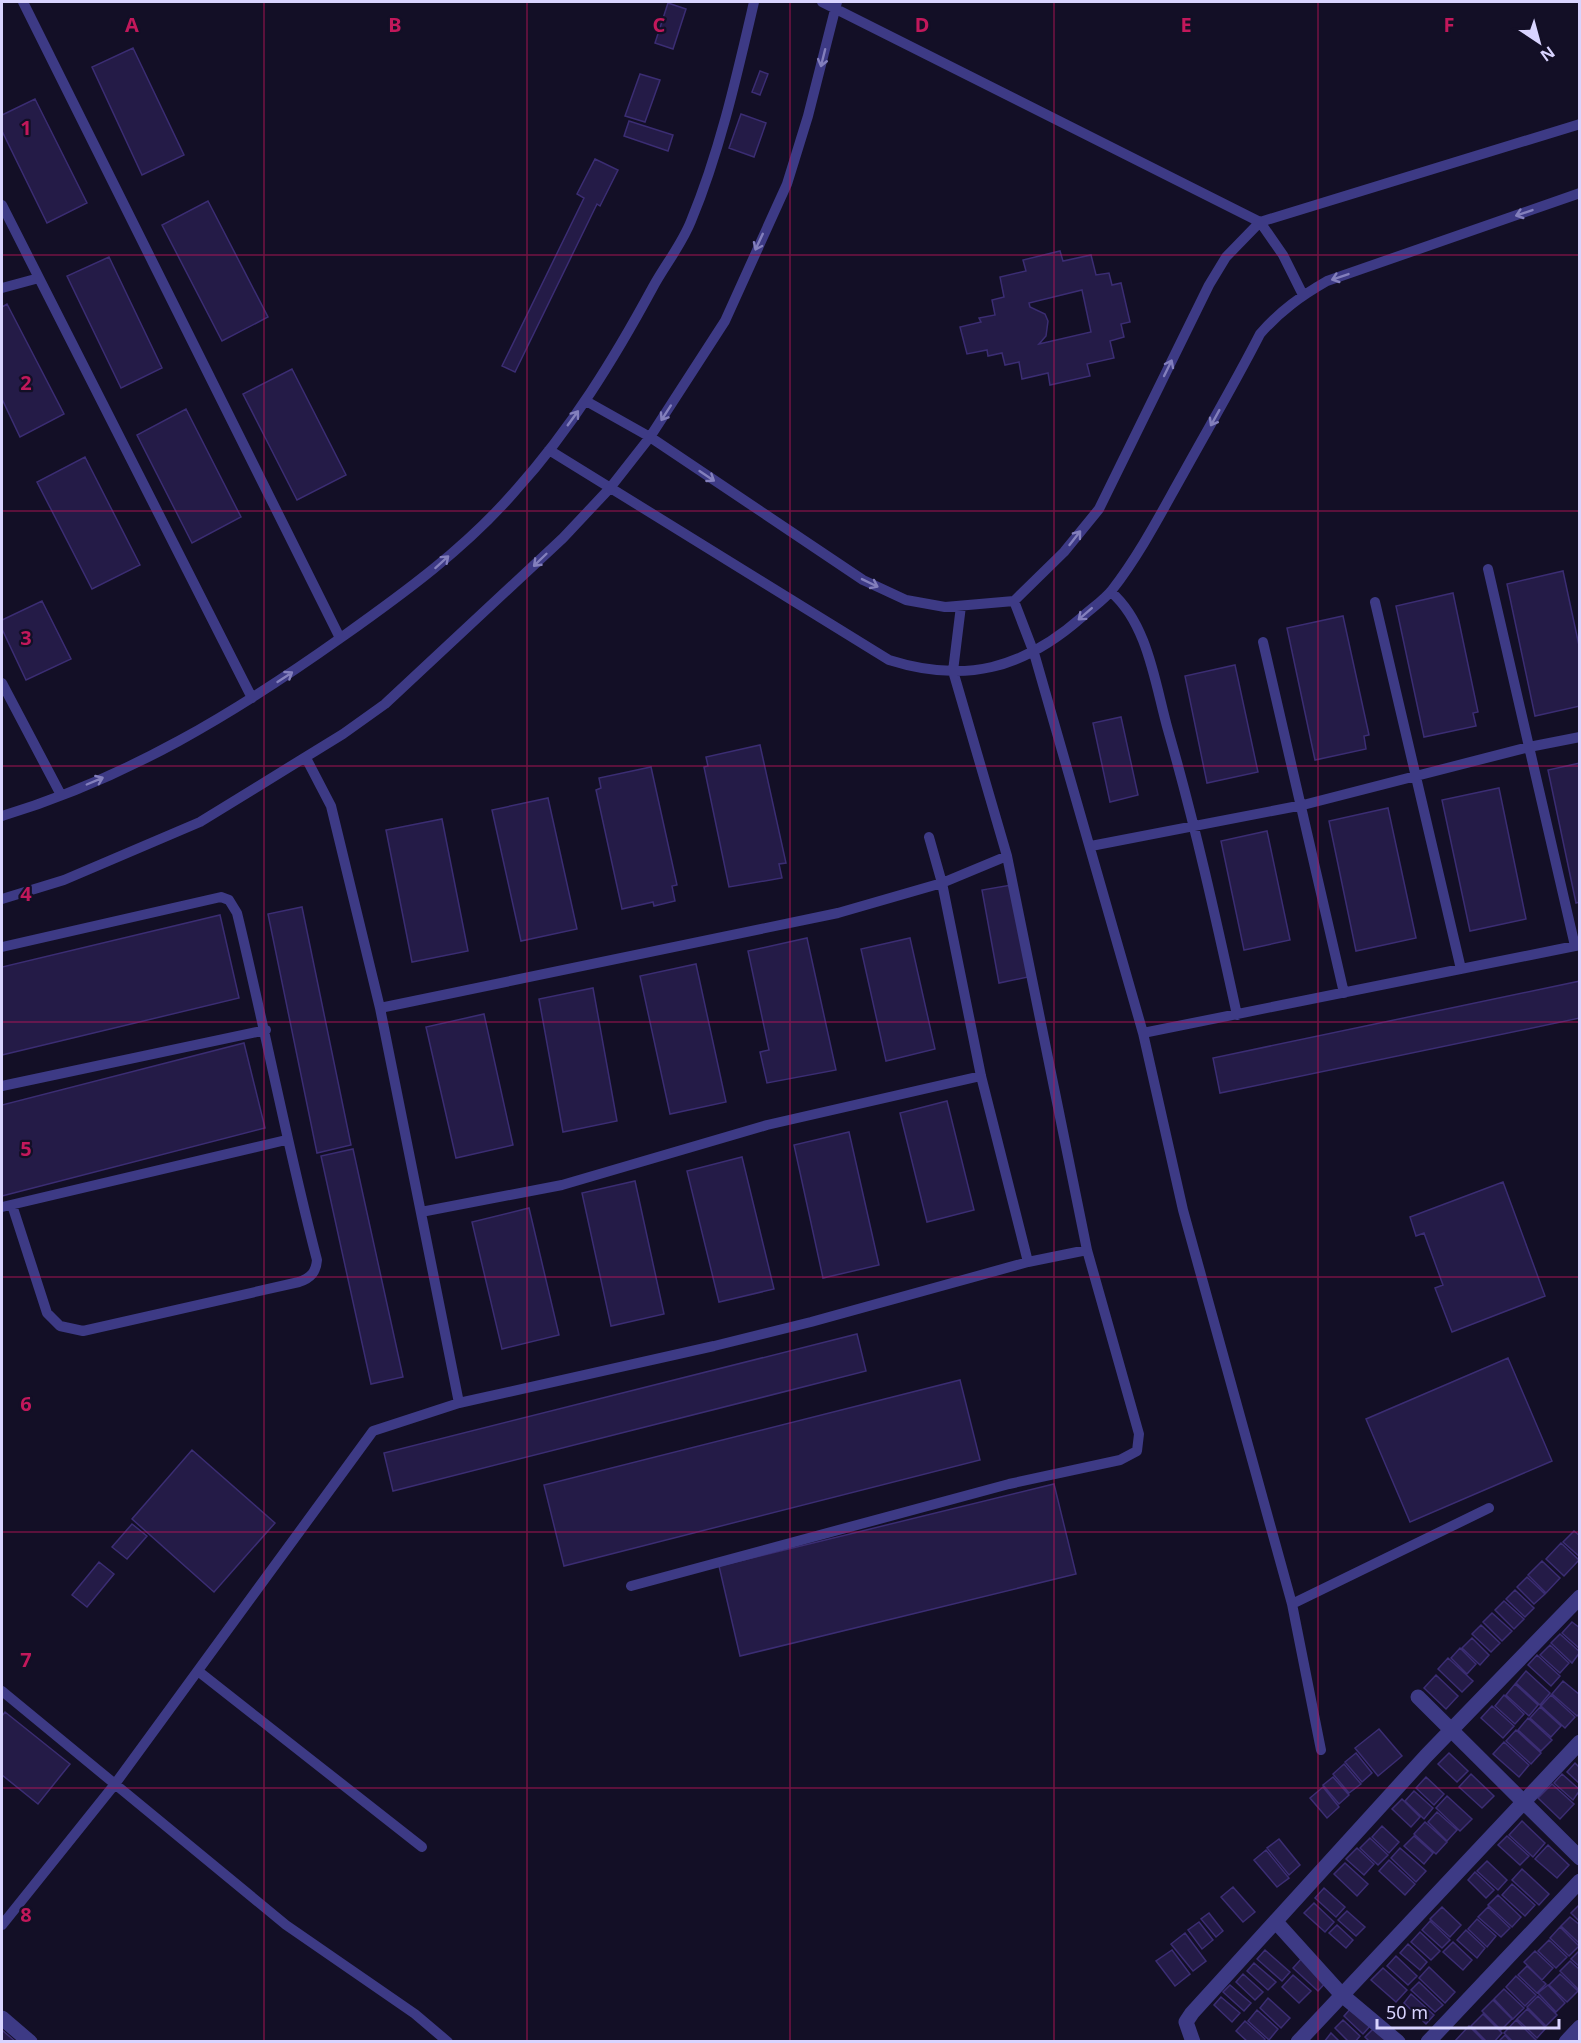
<svg xmlns="http://www.w3.org/2000/svg" width="1581" height="2043" font-family="'Noto Sans',sans-serif">
	<style>
		.building { fill: #241b47; stroke: #3b2d73; stroke-width: 1.5; fill-rule: evenodd }
		.lines { fill: none; stroke-linecap: round; stroke-linejoin: round }
		.lane { stroke: #3d3a85; stroke-width: 10 }
		.street { stroke: #3d3a85; stroke-width: 15 }
		.oneway { stroke: #837fbc }
		.grid { fill: none; stroke: #c2185b; stroke-width: 1.5; stroke-opacity: 0.55 }
		.grid-label { font-size: 20px; text-anchor: middle; font-weight: bold; fill: #c2185b; stroke: #130f26; stroke-width: 4.5; stroke-linejoin: round; paint-order: stroke }
	</style>
	<rect width="100%" height="100%" fill="#130f26"/>
	<path class="building" d="M668,3l18,6 -13,40 -18,-6z
		M133,48l51,107 -42,20 -50,-108z
		M760,71l8,3 -8,21 -8,-3z
		M640,74l20,6 -15,42 -20,-6z
		M35,99l52,104 -40,20 -45,-92v-16z
		M741,114l25,9 -12,34 -25,-9z
		M629,121l44,14 -5,16 -44,-15z
		M595,159l23,11 -18,36 -3,-2 -82,168 -13,-6 82,-168 -7,-4z
		M208,201l60,116 -46,24 -60,-116z
		M1060,251l3,10 28,-6 5,20 13,-2 3,12 9,-2 9,39 -9,2 3,13 -14,4 4,17 -27,6 3,12 -40,9 -2,-12 -26,6 -3,-17 -14,3 -3,-12 -14,3 -1,-6 -20,4 -7,-27 21,-5 -2,-4 16,-3 -3,-15 12,-3 -4,-20 26,-6 -3,-11zM1082,290l9,42 -52,12 7,-8 2,-15 -3,-7 -15,-7 -1,-4z
		M109,257l53,111 -41,20 -54,-112z
		M7,304l57,110 -44,23 -18,-38v-92z
		M292,369l54,106 -49,25 -54,-106z
		M186,409l55,108 -49,26 -55,-108z
		M85,457l55,108 -48,24 -55,-107z
		M1563,571l17,79v56l-45,10 -28,-132z
		M1453,593l25,119 -5,1 3,13 -52,11 -28,-131z
		M42,601l29,58 -45,21 -24,-51v-9z
		M1343,616l26,119 -5,1 2,13 -51,11 -28,-132z
		M1235,665l23,107 -51,11 -22,-107z
		M1121,717l17,78 -28,7 -17,-79z
		M760,745l26,118 -7,1 3,14 -53,9 -25,-120 4,-1 -2,-9z
		M1580,763v139l-4,1 -28,-133z
		M651,767l26,118 -5,1 3,15 -21,5 -1,-4 -31,7 -26,-119 5,-2 -2,-10z
		M1499,788l27,131 -56,12 -28,-131z
		M548,798l29,131 -56,12 -29,-131z
		M1388,808l28,130 -60,13 -27,-130z
		M442,819l26,132 -56,11 -26,-132z
		M1267,831l23,109 -46,10 -23,-109z
		M1011,885l17,92 -29,6 -17,-93z
		M302,907l49,238 -34,8 -49,-239z
		M220,915l19,83 -237,57v-88z
		M807,938l29,132 -69,13 -7,-31 9,-2 -21,-99z
		M910,938l25,111 -49,12 -25,-112z
		M696,964l30,138 -56,12 -30,-138z
		M1580,981v37l-360,75 -7,-35z
		M593,988l24,133 -54,11 -24,-133z
		M484,1014l29,131 -57,13 -30,-131z
		M244,1043l21,85 -263,68v-91z
		M947,1101l27,109 -47,12 -27,-109z
		M849,1132l30,133 -56,13 -29,-133z
		M353,1149l50,228 -32,7 -50,-228z
		M742,1157l32,132 -55,13 -32,-131z
		M635,1181l29,133 -53,12 -29,-133z
		M1503,1182l42,114 -93,36 -17,-44 8,-3 -19,-52 -8,3 -6,-19z
		M529,1208l30,127 -57,14 -30,-127z
		M857,1334l9,37 -473,120 -9,-38z
		M1508,1358l44,103 -142,61 -44,-103z
		M960,1380l20,80 -416,106 -20,-81z
		M192,1450l83,73 -61,69 -82,-73z
		M1054,1484l22,90 -336,82 -21,-90z
		M132,1524l15,12 -20,23 -15,-12z
		M1574,1531l6,5v21l-17,-15z
		M1561,1543l18,17 -15,16 -18,-17z
		M1542,1561l18,17 -14,15 -18,-18z
		M99,1562l15,12 -27,33 -15,-12z
		M1527,1577l18,17 -11,10 -17,-17z
		M1515,1590l19,18 -9,9 -19,-18z
		M1504,1601l20,18 -10,10 -19,-19z
		M1492,1613l20,18 -10,10 -19,-19z
		M1572,1622l8,6v21l-18,-16z
		M1481,1625l19,18 -9,9 -19,-18z
		M1560,1634l20,18 -8,11 -21,-20z
		M1472,1638l17,17 -9,10 -18,-17z
		M1550,1645l19,18 -9,10 -20,-18z
		M1460,1648l16,16 -9,10 -16,-16z
		M1537,1655l23,21 -9,10 -23,-21z
		M1448,1658l25,23 -11,11 -24,-23z
		M1526,1671l24,22 -10,12 -24,-22z
		M1436,1675l22,21 -12,13 -22,-21z
		M1563,1681l17,14v18l-3,3 -25,-22z
		M1515,1684l23,21 -9,11 -23,-21z
		M1504,1695l20,19 -9,10 -20,-18z
		M1551,1695l24,22 -10,11 -24,-22z
		M1492,1706l22,20 -11,12 -22,-20z
		M1540,1707l21,19 -10,11 -21,-19z
		M5,1712l65,52 -32,40 -36,-29v-59z
		M1528,1718l24,22 -11,11 -23,-21z
		M1379,1729l23,27 -24,20 -23,-28z
		M1516,1730l25,23 -10,11 -25,-23z
		M1504,1742l25,23 -10,12 -26,-23z
		M1356,1753l16,20 -10,9 -17,-20z
		M1449,1753l19,18 -11,11 -19,-18z
		M1575,1763l5,5v16l-13,-12z
		M1344,1764l17,20 -12,9 -16,-19z
		M1471,1774l23,22 -12,12 -23,-21z
		M1562,1774l18,16 -7,10 -19,-17z
		M1333,1777l16,18 -10,9 -16,-19z
		M1426,1777l18,17 -10,11 -18,-17z
		M1552,1784l22,20 -14,15 -22,-21z
		M1323,1787l16,20 -12,11 -17,-20z
		M1414,1791l19,17 -9,11 -19,-18z
		M1447,1796l25,23 -12,12 -24,-23z
		M1402,1799l18,18 -9,10 -19,-18z
		M1437,1812l20,18 -10,11 -19,-19z
		M1522,1821l23,22 -12,14 -24,-22z
		M1425,1822l22,20 -11,12 -22,-20z
		M1382,1826l17,16 -10,11 -17,-16z
		M1414,1836l19,17 -9,11 -20,-18z
		M1507,1836l22,20 -9,9 -22,-20z
		M1370,1838l18,17 -10,10 -18,-17z
		M1279,1839l21,26 -11,10 -22,-27z
		M1548,1845l21,20 -12,13 -22,-19z
		M1357,1848l17,16 -10,11 -18,-16z
		M1400,1848l26,23 -10,11 -25,-24z
		M1266,1850l23,28 -12,9 -23,-27z
		M1389,1860l26,24 -10,11 -26,-24z
		M1487,1861l20,19 -9,10 -21,-19z
		M1345,1863l23,21 -11,12 -23,-22z
		M1522,1869l27,25 -10,11 -27,-25z
		M1475,1872l19,18 -8,8 -18,-18z
		M1512,1884l23,21 -10,11 -23,-21z
		M1233,1887l22,25 -12,10 -22,-25z
		M1324,1888l21,19 -9,10 -21,-19z
		M1498,1895l23,22 -9,10 -24,-22z
		M1314,1903l20,19 -9,10 -21,-19z
		M1580,1904v18l-9,-9z
		M1442,1907l19,18 -11,12 -20,-18z
		M1488,1907l22,21 -9,9 -23,-20z
		M1347,1911l18,16 -9,9 -18,-16z
		M1209,1913l14,18 -7,6 -15,-18z
		M1570,1917l10,8v19l-19,-18z
		M1477,1919l19,17 -9,11 -19,-18z
		M1430,1921l20,19 -8,8 -20,-18z
		M1199,1922l14,18 -11,9 -14,-19z
		M1337,1925l16,15 -7,8 -17,-15z
		M1560,1927l19,19 -10,10 -19,-18z
		M1466,1930l19,18 -8,10 -20,-18z
		M1420,1932l20,19 -9,9 -20,-18z
		M1185,1933l21,28 -13,10 -22,-27z
		M1549,1940l18,17 -11,11 -18,-17z
		M1453,1942l19,18 -9,10 -20,-18z
		M1408,1944l19,18 -7,8 -20,-17z
		M1172,1950l18,24 -15,12 -19,-25z
		M1265,1950l25,22 -8,9 -25,-22z
		M1580,1950v17l-9,-8z
		M1535,1951l18,17 -11,12 -18,-18z
		M1396,1956l21,20 -9,9 -21,-19z
		M1303,1957l25,23 -10,11 -25,-23z
		M1570,1961l10,9v21l-20,-20z
		M1254,1963l22,19 -8,8 -21,-19z
		M1527,1966l19,18 -9,9 -19,-18z
		M1429,1967l26,25 -10,11 -26,-25z
		M1383,1968l24,22 -11,12 -25,-22z
		M1243,1974l20,18 -8,8 -19,-18z
		M1560,1974l18,17 -11,11 -18,-17z
		M1293,1975l18,16 -12,12 -17,-16z
		M1516,1976l20,19 -11,11 -19,-19z
		M1419,1982l24,23 -8,7 -24,-22z
		M1230,1985l21,18 -7,8 -21,-19z
		M1548,1985l17,18 -9,9 -18,-19z
		M1504,1989l20,19 -11,11 -19,-20z
		M1411,1994l23,21 -8,9 -22,-21z
		M1538,1996l19,19 -11,11 -19,-19z
		M1221,1997l19,16 -8,9 -18,-17z
		M1268,1998l22,20 -9,10 -21,-20z
		M1493,2000l19,19 -11,11 -19,-19z
		M1352,2007l19,18 -8,9 -19,-18z
		M1527,2009l19,19 -9,10 -20,-19z
		M1257,2010l21,19 -9,11 -21,-19z
		M1483,2014l19,19 -8,9h-7l-16,-16z
		M1343,2020l17,16 -5,6h-6l-14,-14z
		M1516,2020l20,20 -1,2h-22l-9,-9z
		M1245,2021l20,18 -2,3h-15l-12,-11z
		M1469,2026l16,16h-31z
		M1374,2028l14,14h-18l-5,-5z
		M2,2030l14,12h-14z
		M1331,2033l9,9h-16z
		M1505,2035l6,7h-13z"/>
	<g class="lines">
		<path class="lane" d="M23,2l317,636
			M822,2l438,220 23,33 20,40
			M2,205l250,493
			M2,288l37,-10
			M586,401l64,36 213,143 43,20 39,7 69,-6 50,-49 35,-43 110,-224 17,-28 34,-35 320,-98
			M549,450l340,210c76,24 134,9 193,-43 10,-9 22,-17 30,-27 28,-36 49,-77 71,-116 26,-47 53,-93 77,-140 20,-23 41,-38 67,-53l253,-88
			M1488,569l87,377
			M1111,592c37,32 44,92 57,138 27,94 48,189 69,285
			M1014,601l20,52 109,380 40,177 109,394 29,146
			M1375,602l86,367
			M1263,642l81,351
			M2,683l59,112
			M306,758l25,48 49,202 79,395
			M2,816c126,-38 233,-103 340,-179 62,-44 124,-89 174,-147 55,-61 98,-131 137,-203 12,-22 29,-43 38,-66 29,-70 46,-146 63,-219
			M929,837l13,46 39,193 47,186
			M1091,846l212,-41 226,-58 51,-10
			M2,899l62,-19 136,-58 143,-88 42,-30 178,-166 47,-50 40,-51 75,-116 62,-137 21,-68 29,-114
			M2,947l219,-50 8,3 8,13c28,115 50,232 80,347 -1,12 -6,18 -18,22l-216,49 -23,-5 -13,-13 -35,-108
			M380,1008l458,-95 104,-30 65,-27
			M1143,1033l437,-88
			M2,1086l264,-56
			M2,1207l284,-67
			M421,1212l141,-27 205,-60 214,-49
			M631,1586l378,-102 111,-24 17,-9 2,-17 -52,-184 -80,-394 -54,-185 8,-65
			M1292,1604l197,-96
			M198,1671l224,176
			M2,1691l284,234 129,89 33,28
			M2,1925l113,-141 258,-353 86,-28 255,-57 97,-24 217,-60 59,-12"/>
		<path class="street" d="M1418,1697l162,161
			M1276,1922l66,73 56,47
			M2,2018l28,24
			M1193,2042l-7,-20 6,-9 234,-257 154,-159
			M1298,2042l282,-300
			M1428,2042l152,-161
			M1566,2042l14,-15"/>
	</g>
	<defs><path id="oneway-shaft" d="M-6 0H5M1.5-3L5.5 0L1.5 3" fill="none" stroke-width="1.6" stroke-linecap="round" stroke-linejoin="round" transform="scale(1.5)"/></defs>
	<g class="oneway">
		<use href="#oneway-shaft" transform="translate(823 58) rotate(104)"/>
		<use href="#oneway-shaft" transform="translate(1524 213) rotate(161)"/>
		<use href="#oneway-shaft" transform="translate(759 242) rotate(115)"/>
		<use href="#oneway-shaft" transform="translate(1340 277) rotate(161)"/>
		<use href="#oneway-shaft" transform="translate(1168 368) rotate(-64)"/>
		<use href="#oneway-shaft" transform="translate(666 413) rotate(123)"/>
		<use href="#oneway-shaft" transform="translate(573 418) rotate(-54)"/>
		<use href="#oneway-shaft" transform="translate(1215 418) rotate(119)"/>
		<use href="#oneway-shaft" transform="translate(707 476) rotate(34)"/>
		<use href="#oneway-shaft" transform="translate(1075 538) rotate(-52)"/>
		<use href="#oneway-shaft" transform="translate(540 560) rotate(136)"/>
		<use href="#oneway-shaft" transform="translate(442 562) rotate(-42)"/>
		<use href="#oneway-shaft" transform="translate(870 583) rotate(26)"/>
		<use href="#oneway-shaft" transform="translate(1085 614) rotate(139)"/>
		<use href="#oneway-shaft" transform="translate(285 677) rotate(-33)"/>
		<use href="#oneway-shaft" transform="translate(95 781) rotate(-23)"/>
	</g>
	<path class="grid" d="M264,2v2040M527,2v2040M790,2v2040M1054,2v2040M1318,2v2040M2,255h1578M2,511h1578M2,766h1578M2,1022h1578M2,1277h1578M2,1532h1578M2,1788h1578"/>
	<g class="grid-label">
		<text x="132" y="32">A</text>
		<text x="395" y="32">B</text>
		<text x="659" y="32">C</text>
		<text x="922" y="32">D</text>
		<text x="1186" y="32">E</text>
		<text x="1449" y="32">F</text>
		<text x="26" y="135">1</text>
		<text x="26" y="390">2</text>
		<text x="26" y="645">3</text>
		<text x="26" y="901">4</text>
		<text x="26" y="1156">5</text>
		<text x="26" y="1411">6</text>
		<text x="26" y="1667">7</text>
		<text x="26" y="1922">8</text>
	</g>
	<rect width="1581" height="2043" fill="none" stroke="#d9d4ff" stroke-width="6"/>
	<g transform="translate(1539 42) rotate(144)" stroke="#130f26" stroke-width="4.5" paint-order="stroke">
	<path d="M0-4.5L10 22L0 15L-10 22Z" fill="#d9d4ff"/>
	<text y="-9" font-size="16" font-weight="bold" text-anchor="middle" fill="#d9d4ff">N</text>
	</g>
	<path d="M1377 2019v9h182v-9" fill="none" stroke="#d9d4ff" stroke-width="3"/>
	<text x="1386" y="2019" font-size="18" fill="#d9d4ff" stroke="#130f26" stroke-width="4.5" paint-order="stroke">50 m</text>
</svg>
